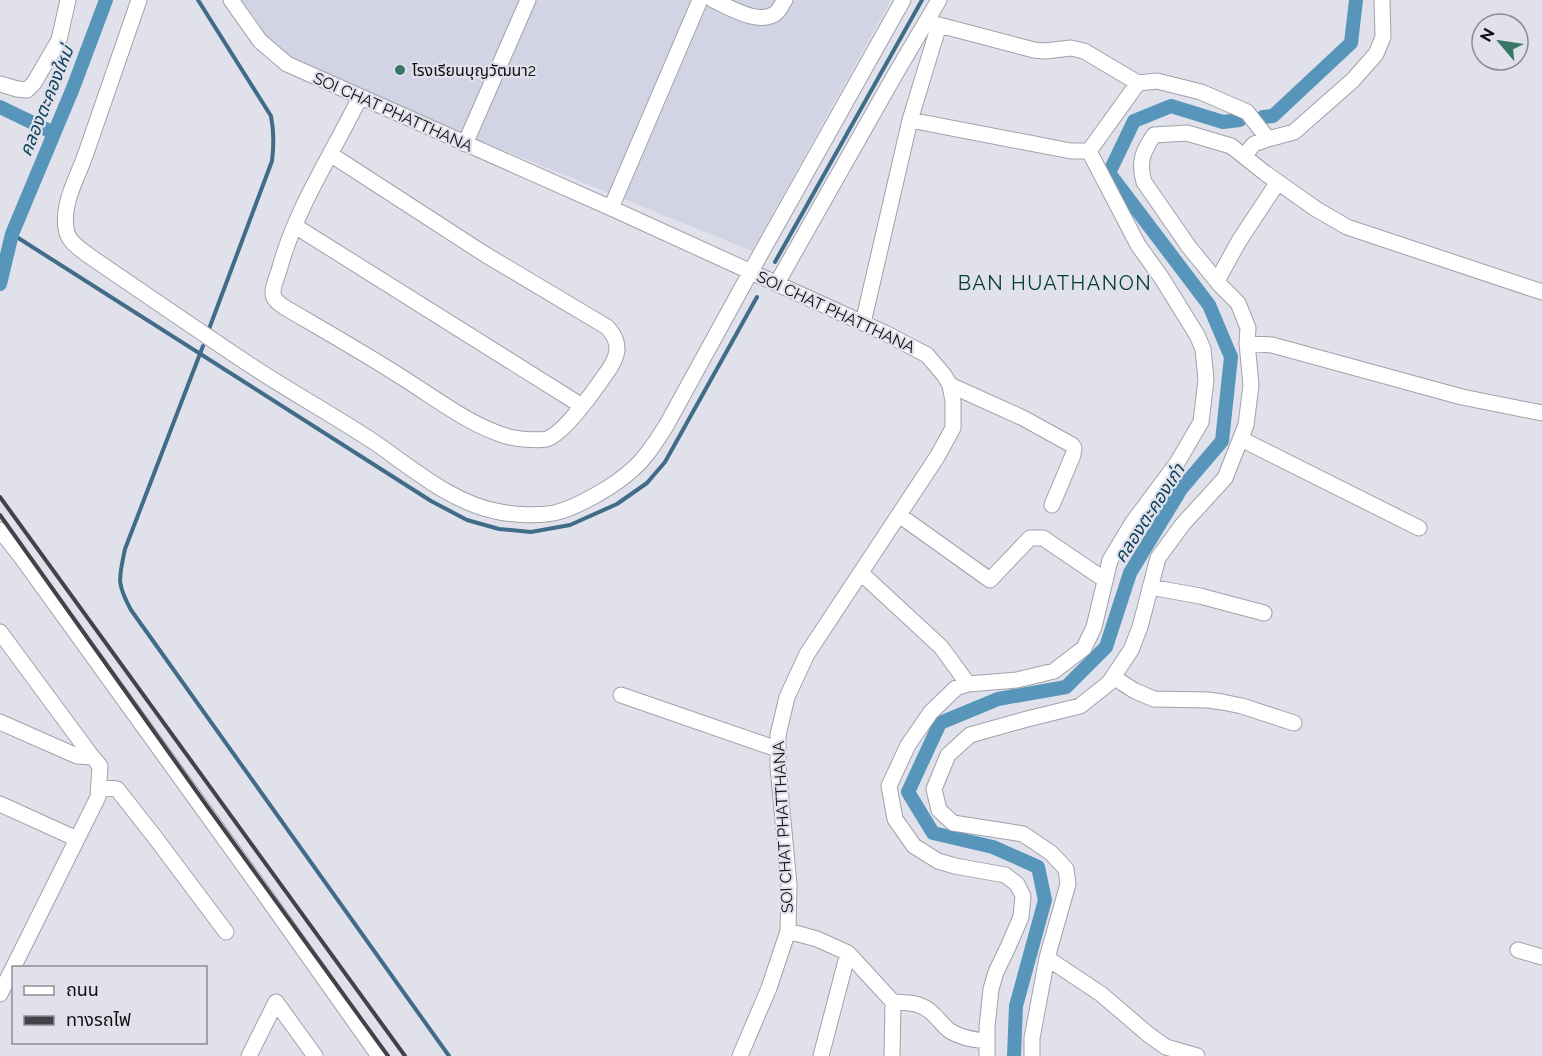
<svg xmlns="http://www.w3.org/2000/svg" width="1542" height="1056" font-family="Raleway,'Noto Sans Thai',sans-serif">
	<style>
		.built { fill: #d2d4e5 }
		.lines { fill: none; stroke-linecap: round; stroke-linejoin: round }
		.stream { stroke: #416c88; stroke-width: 4 }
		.canal { stroke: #5795bb; stroke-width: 14 }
		.minor-casing { stroke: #a0a1aa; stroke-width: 17 }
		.minor { stroke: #fff; stroke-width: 15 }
		.rail { stroke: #424248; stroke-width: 4 }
		.poi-dot { fill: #377765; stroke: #e0e1eb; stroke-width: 2 }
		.labels { text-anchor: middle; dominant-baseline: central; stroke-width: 4.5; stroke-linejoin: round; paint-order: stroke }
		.poi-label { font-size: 16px; fill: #0e0e12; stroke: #e0e1eb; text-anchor: start }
		.street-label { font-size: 16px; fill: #0e0e12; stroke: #e0e1eb }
		.water-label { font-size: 18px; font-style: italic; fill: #0c405b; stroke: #e0e1eb }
		.quarter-label { font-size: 20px; letter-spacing: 1.5px; fill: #043d30; stroke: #e0e1eb }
	</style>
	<rect width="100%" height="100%" fill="#e0e1eb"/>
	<path class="built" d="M231,0h297l-63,144 -178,-80z
		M536,0h355l-139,251 -276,-112z"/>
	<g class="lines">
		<path class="stream" d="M198,0l73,116c3,15 3,29 1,45l-63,168
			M12,234l419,267 36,19 32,9 32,3 39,-7 47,-21 30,-21 18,-21 92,-165
			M775,262l147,-262
			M203,346l-78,203c-6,30 -9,33 6,61l318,446"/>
		<path class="canal" d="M0,107l54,26
			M1263,117l10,-1 78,-73 5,-43
			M0,284l12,-50 61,-146 33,-88
			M1014,1056l2,-50 29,-106 -7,-33 -45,-20 -60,-14 -25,-41 32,-69 58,-24 68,-12 40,-40 24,-74 51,-84 41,-48 9,-84 -22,-52 -100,-132 25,-52 37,-15 52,16 17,-2"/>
		<defs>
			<path id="minor" d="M139,0c-18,51 -35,102 -53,153 -8,24 -24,49 -20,75 1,13 13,20 22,27 54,37 108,74 162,110 41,27 83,50 124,77 38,26 79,62 126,70 16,3 38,4 54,1 23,-5 62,-28 79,-44 14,-12 23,-28 33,-43l85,-155 152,-271
				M231,0l29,41 27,23 324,144 274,125 42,22 17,20 6,10 3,16v27l-16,29 -130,197 -20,43 -9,38v32l11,118 -1,46 -19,57 -29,68
				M713,0c16,7 48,27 64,12 3,-3 5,-8 8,-12
				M939,25l95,25 11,1 26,-3 13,3 54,32
				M0,84l17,5 10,1 7,-7 25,-43 9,-40
				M910,120l161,31h18l49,-68 19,-2 44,11 46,20 21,27
				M465,144l63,-144
				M330,154l156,101 121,72c16,17 11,31 -2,48 -11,16 -41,58 -58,64 -10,2 -32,0 -41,-3 -36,-11 -68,-36 -100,-56 -40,-26 -81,-49 -122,-73 -5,-4 -11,-7 -11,-14 0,-9 5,-18 7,-26 17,-61 53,-114 80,-170
				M1244,156l10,-12 14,-5 26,-7 59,-52 23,-26 7,-17 -1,-37
				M611,208l89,-208
				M295,226l287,180
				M1217,281l22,-40 39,-59
				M777,283l119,-210 43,-73
				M863,323l47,-203 29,-95 -12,-3
				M1247,343l25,2 190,52 80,16
				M950,385l73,33 49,27 2,3 -1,7 -21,50
				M1241,439l178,89
				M899,515l91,65 40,-42h13l62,42
				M0,530l22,28 238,330 119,168
				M861,573l80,74 27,37 49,-4 37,-9 30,-23 10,-21 16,-67 23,-38 44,-59 24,-41 5,-42 -3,-31 -6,-14 -36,-58 -23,-32 -49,-94
				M1150,587l50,9 64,17
				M0,632l90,122 10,12 -2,31 -98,197
				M1113,677l22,14 19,8 54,1 14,2 20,4 52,17
				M968,684l-12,4 -25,24 -23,33 -19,41 6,33 19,27 24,15 17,5 50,9 12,9 6,12 -2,21 -13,30 -12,25 -5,17 -4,38v29
				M621,695l156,54
				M0,722l77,34 15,1
				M100,787l17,2 37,47 72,96
				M0,804l77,35
				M788,931l29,8 31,14 -27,103
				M1518,950l24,7
				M848,953l45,49 -1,54
				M1047,958l54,36 48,41 17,12 31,9
				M893,1002c15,1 29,0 40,12 6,5 10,12 17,17 11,7 24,9 37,10
				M249,1056l27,-54 39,54
				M1032,1056v-18l15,-80 21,-74 -2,-15 -15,-16 -28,-19 -70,-11 -14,-13 -5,-21 14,-34 22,-20 57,-16 53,-13 29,-23 22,-33 9,-23 18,-69 25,-34 42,-46 21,-53 5,-40 -4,-42 1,-15 -10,-25 -18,-18 -31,-38 -45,-65c-6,-20 -1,-31 10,-47l33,-2 44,13 34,27 51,36 31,18 195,65"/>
		</defs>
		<use href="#minor" class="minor-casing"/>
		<use href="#minor" class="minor"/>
		<path class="rail" d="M0,497l405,559
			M0,515l207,291 181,250"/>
	</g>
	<circle class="poi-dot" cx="400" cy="70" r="6"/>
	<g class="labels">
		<g class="poi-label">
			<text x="412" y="70">โรงเรียนบุญวัฒนา2</text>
		</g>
		<g class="street-label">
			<text transform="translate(393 112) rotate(24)">SOI CHAT PHATTHANA</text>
			<text transform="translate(836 312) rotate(25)">SOI CHAT PHATTHANA</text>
			<text transform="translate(783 827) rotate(-93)">SOI CHAT PHATTHANA</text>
		</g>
		<g class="water-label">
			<text transform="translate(46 101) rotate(-68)">คลองตะคองใหม่</text>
			<text transform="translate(1149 513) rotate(-57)">คลองตะคองเก่า</text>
		</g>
		<g class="quarter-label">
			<text x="1055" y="283">BAN HUATHANON</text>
		</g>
	</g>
	<rect x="12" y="966" width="195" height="78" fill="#e0e1eb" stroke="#8c8d94" stroke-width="1.5"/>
	<rect x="24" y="986" width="30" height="9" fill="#ffffff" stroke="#8c8d94" stroke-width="1.5"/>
	<text x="66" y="996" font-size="18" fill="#0e0e12">ถนน</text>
	<rect x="24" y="1016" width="30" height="9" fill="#424248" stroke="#8c8d94" stroke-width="1.5"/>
	<text x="66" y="1026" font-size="18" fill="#0e0e12">ทางรถไฟ</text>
	<g transform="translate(1500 42) rotate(299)"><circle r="28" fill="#e0e1eb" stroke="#8c8d94" stroke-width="1.5"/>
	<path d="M0-4.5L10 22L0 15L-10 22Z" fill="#377765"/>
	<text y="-9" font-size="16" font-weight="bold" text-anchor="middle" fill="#0e0e12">N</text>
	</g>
</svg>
